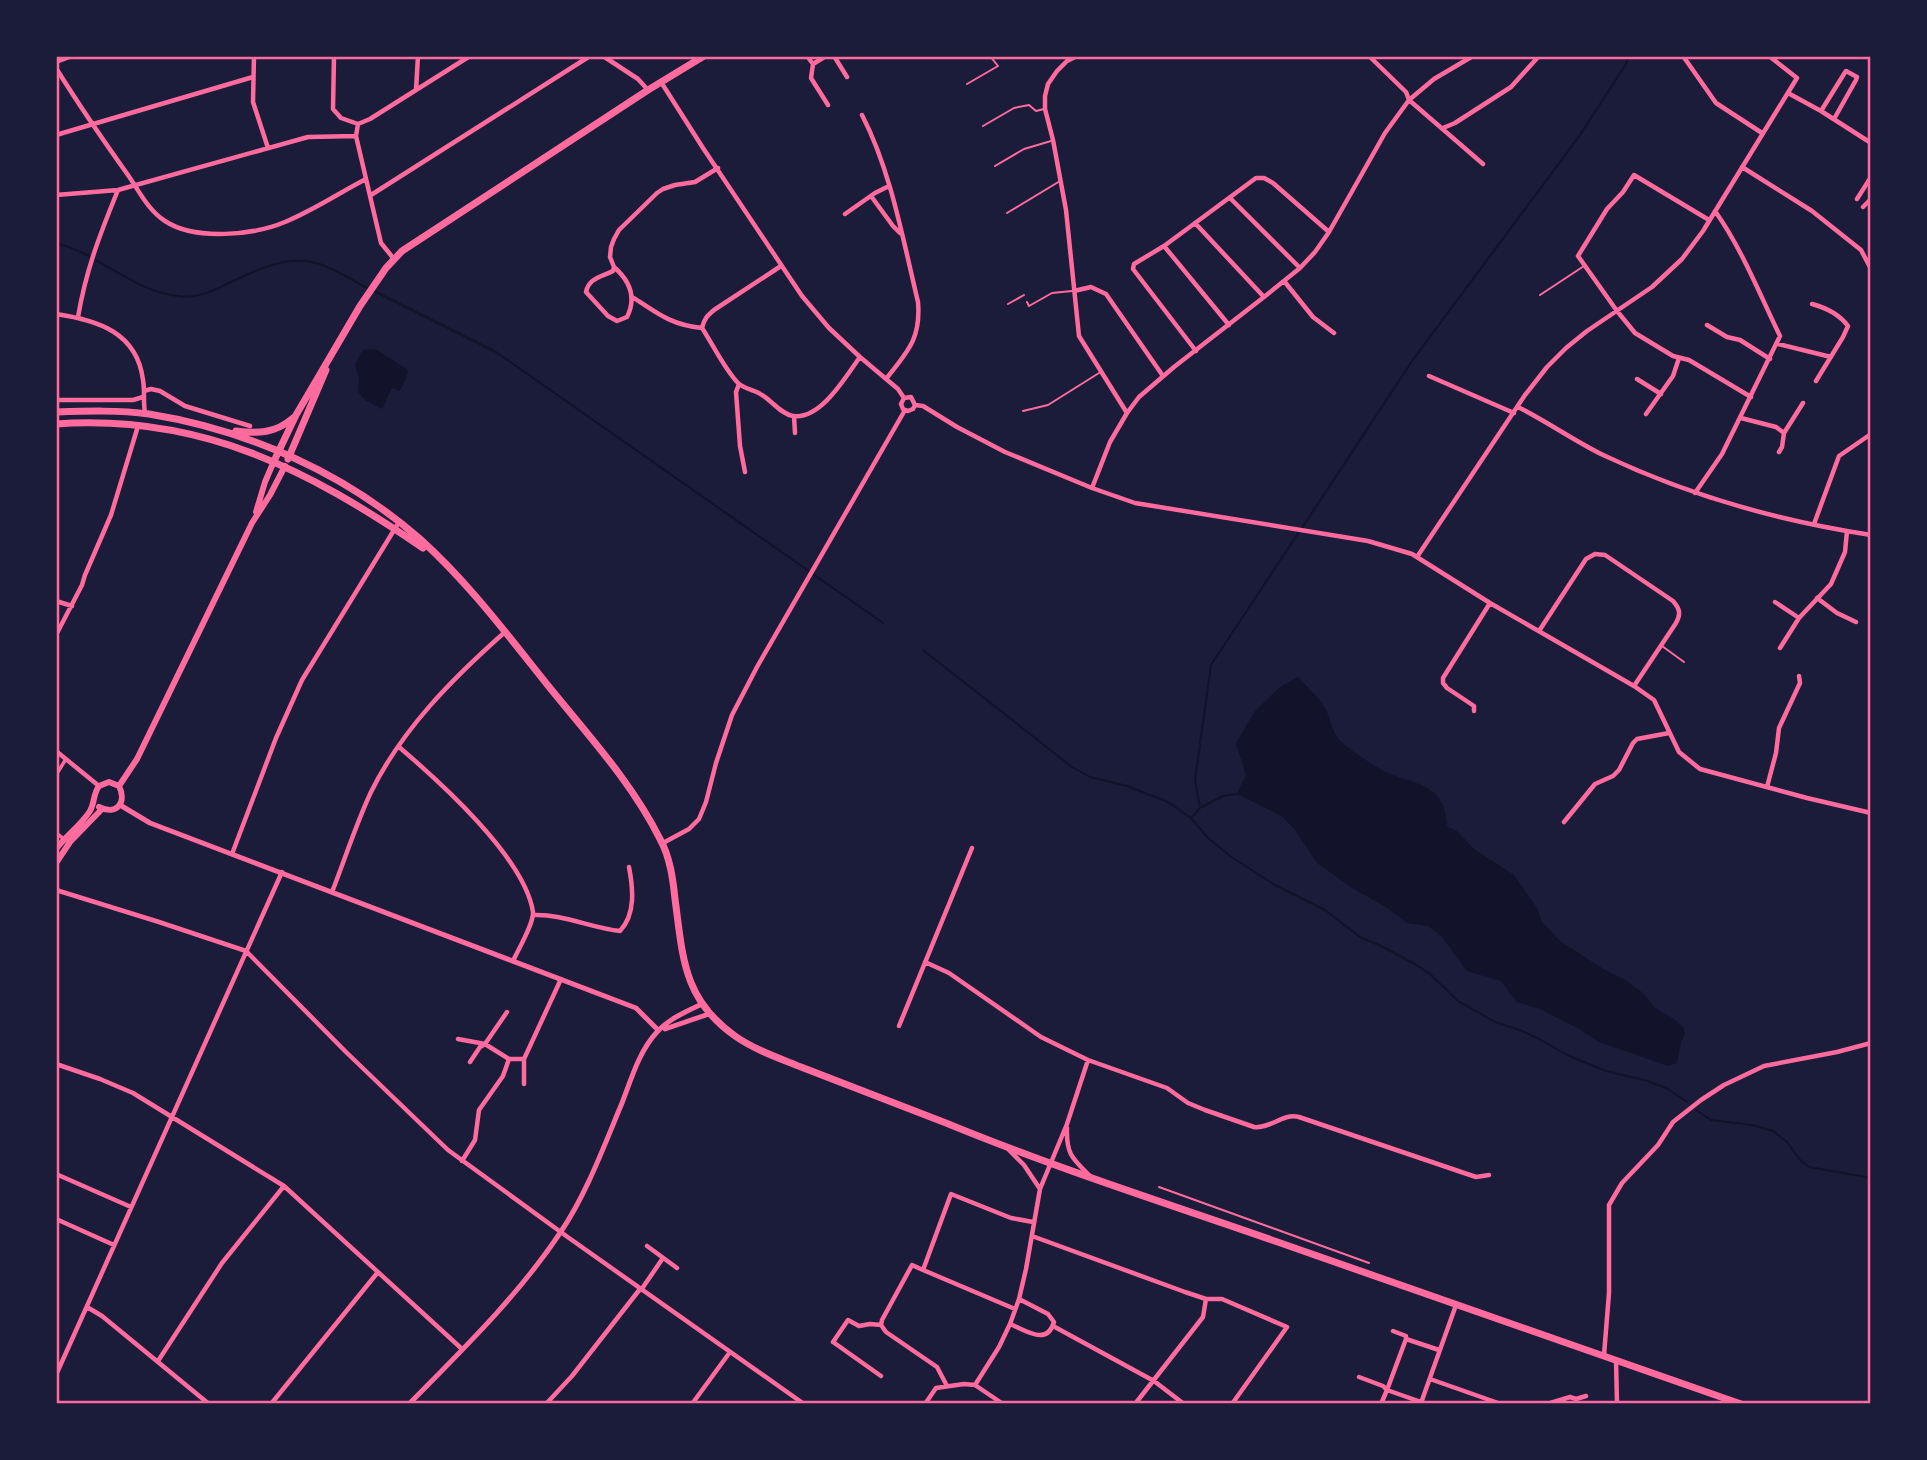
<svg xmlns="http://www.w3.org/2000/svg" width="1927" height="1460" font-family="Bitter,serif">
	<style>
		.water { fill: #12122b }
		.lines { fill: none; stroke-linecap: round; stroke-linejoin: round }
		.stream { stroke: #12122b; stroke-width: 2 }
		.service { stroke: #ff6b9d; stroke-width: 2 }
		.pedestrian { stroke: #ff6b9d; stroke-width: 3.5 }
		.minor { stroke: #ff6b9d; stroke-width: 4.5 }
		.tertiary { stroke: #ff6b9d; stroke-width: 5 }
		.secondary { stroke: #ff6b9d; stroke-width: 6 }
		.primary { stroke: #ff6b9d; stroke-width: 7 }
		.neatline { fill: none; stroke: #ff6b9d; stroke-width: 2.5 }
	</style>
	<rect width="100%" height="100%" fill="#1b1b3a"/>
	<path class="water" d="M369,349l8,1 31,20 -2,9 -6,12 -8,-3 -10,21 -17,-9 -7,-8 1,-13 -4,-15 8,-14z
		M1298,677c9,10 22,21 28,33 4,9 7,22 13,30 8,8 35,26 45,31 32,15 61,11 63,55l10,5 17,18 40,26 23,33 5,14 18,19 45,29 19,9 19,14 12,15 19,11 9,8 2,7 -4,8 -4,21 -9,3 -69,-24 -20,-13 -39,-20 -23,-7 -16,-21 -34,-10 -25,-34 -14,-11 -21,-3 -21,-16 -34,-19 -35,-25 -22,-33 -12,-13 -46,-23 9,-19 -10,-32 19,-32 25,-24z"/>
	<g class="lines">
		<path class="stream" d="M56,243c44,11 76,48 122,53 19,3 35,-5 51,-13 28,-13 56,-28 87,-20 18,5 36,17 53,26
			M374,291l122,61 387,271
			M1302,528l110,-167 168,-226 46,-71 2,-8
			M923,650l149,117 18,10 37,9 41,16 23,16 16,19 23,19 45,29 50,25 35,27 21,9 34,18 15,10 28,27 37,21 25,8 21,10 26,15 39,16 42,10 20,8 19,13
			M1202,807l21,-11 14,-2
			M1192,817l8,-9 -5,-28 16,-115 88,-133
			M1696,1110l15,10 41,5 21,6 14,11 13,18 9,7 62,11"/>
		<path class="service" d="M967,84l31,-18 -8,-10
			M983,126l31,-18 15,-3 7,6 8,-2
			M995,166l29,-17 27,-8
			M1007,213l53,-32
			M1540,295l44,-29
			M1027,302l2,4 23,-13 20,-2
			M1008,304l16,-9
			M1023,411l25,-6 51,-32
			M1662,646l22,16
			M1159,1187l210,76"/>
		<path class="pedestrian" d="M56,775l10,-16
			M56,833l8,6"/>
		<path class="minor" d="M254,56l-1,46 15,46
			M334,56l-1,53 8,9 17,6 -2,12 25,107 13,16
			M603,56l35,23 10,11
			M807,56l6,8 -2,14 17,27
			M834,56l13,21
			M1077,56l-10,5 -10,10 -9,13 -3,12v13l8,31 13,70 13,126 48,77
			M1369,56l37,36 3,8 74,64
			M1683,56l33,47 46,30
			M56,62l16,-6
			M813,64l13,-8
			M56,68c23,37 47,72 72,107 11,16 20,35 37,46 30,20 89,14 120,1 29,-12 54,-29 81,-43
			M661,82l42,66 99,148 27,32 31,29 38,32 6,9
			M416,90l2,-34
			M1788,93l33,18 50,32
			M1821,111l23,-37 2,-3 11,6 -1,3 -22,39
			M862,115c29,56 41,125 56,187 3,37 -10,49 -32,77
			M358,124l12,-5 100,-63
			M1443,128l12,-5 56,-36 28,-31
			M56,135l197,-58
			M1742,167l70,44 49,39 10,19
			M56,195l62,-5 190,-53 48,-1
			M371,195l219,-139
			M871,196l22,30 7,7
			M1230,198l70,70
			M1857,199l14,-22
			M1863,207l8,-8
			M845,214l30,-21 14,-7
			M1709,220l-75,-45 -11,17 -16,17 -29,47 39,55 18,22 38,23 16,4 62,37
			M1195,223l69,74
			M1164,246l65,79
			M781,266l-67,44c-7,6 -10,9 -12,18 10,15 23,42 36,55 6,6 17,7 24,12 10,6 19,19 31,21 28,4 53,-40 67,-59
			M614,267c16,14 23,30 13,50l-10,4 -9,-5 -22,-24c3,-14 15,-15 27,-21l1,-4 -4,-10 1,-10 3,-8 5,-9 38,-37 6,-4 12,-4 20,-3 23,-14
			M1284,281l29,36 21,16
			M1074,291l17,-4 15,7 57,82
			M634,298c24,16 38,27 68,30
			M1812,304c15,4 27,10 36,22l-5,11 -27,44
			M56,314c41,6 81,18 87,66 2,11 0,22 2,33
			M78,317c8,-47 22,-83 40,-127
			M1707,325l20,12 13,3 30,19
			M1778,344l53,13
			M1196,351l-63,-82 1,-5 30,-18 92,-68h8l9,5 56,49
			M1429,376l85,37
			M1637,379l24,15
			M739,384l-3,8 4,54 5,26
			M144,391l7,-2 9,2 25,15 65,20
			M56,400h77l10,-3
			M915,405l-2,4 -5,2 -5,-2 -2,-5 3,-6 7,-1 4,8 8,1 34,21 48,25 87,36 43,15 233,38 44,13 78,49 144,83 20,14 25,52 21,17 107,29 64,15
			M1518,407c28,14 55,33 83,47 84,40 178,67 270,81
			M1646,414l27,-38 6,-18
			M794,416l1,17
			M1741,418l35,9 8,6 19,-30
			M1779,452l3,-5 2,-14
			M1092,488l18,-46 17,-29 12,-16 35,-30 90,-70 36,-29 15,-16 14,-20 56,-99 24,-33 25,-21 39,-23
			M1695,493l27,-39 58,-118c-20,-41 -38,-87 -65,-125
			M1814,524l25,-68 32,-22
			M1417,557l108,-162 22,-28 19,-19 21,-17 65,-44 30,-28 21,-28 94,-153 -28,-22
			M1817,598l20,15 19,9
			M56,601l16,5
			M1775,602l24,16
			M1539,631l47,-72 9,-5 10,1 68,46c7,8 8,13 3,22l-42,63
			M56,635l26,-50 3,-10 26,-60 27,-89
			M1780,648l19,-30 32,-34 14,-32 2,-21
			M1474,711v-5l-27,-18 -4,-5v-5l47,-75
			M399,747c40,34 126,111 134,165 1,11 -15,38 -20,49
			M56,751l43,35
			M1767,787l9,-34 3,-25 21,-45 -1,-7
			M1564,822l31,-38 18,-8 6,-6 14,-27 4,-4 32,-6
			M663,843l26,-14 10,-10 7,-17 10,-39 16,-48 25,-48 148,-257
			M232,854l44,-116 26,-58 97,-158
			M56,890l103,32 87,29 100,101 102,98 121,88 235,166
			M332,892c13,-33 24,-68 39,-100 31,-63 82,-114 134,-160
			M534,915c28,-1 58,13 86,16 16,-17 13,-43 9,-64
			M925,962l24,11 92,64 47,23 79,28 21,15 17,7 49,17c17,2 28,-14 45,-10l177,60 13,-2
			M899,1026l73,-178
			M458,1039l27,5 24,15
			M470,1062l10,-15 5,-3 22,-32
			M56,1064l44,15 33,14 151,93 178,163
			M524,1084v-25
			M1067,1128c-1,27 6,31 24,49
			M1009,1150l15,15 16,24
			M462,1161l13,-21 4,-30 24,-34 6,-17h15l37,-80
			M56,1174l75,33
			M56,1219l58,26
			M1032,1236l153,56 21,7h16l65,28 -55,77
			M647,1246l30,22
			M923,1270l92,39
			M641,1290l22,-32
			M87,1307l15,9 107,88
			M1010,1324c17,7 37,22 44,-2l-6,-8 -29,-15
			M1053,1326l101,55 30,23
			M1393,1331l13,5v3
			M1604,1355l5,-62v-88l13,-22 36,-38 15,-23 28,-22 23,-15 40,-19 73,-14 34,-9
			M1616,1360l1,44
			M158,1361l64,-98 62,-77
			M56,1375l226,-503
			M881,1376l-48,-34 15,-22 11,6 11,-2 11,1
			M1359,1377l24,9 4,4 -6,14
			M1430,1379l71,25
			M975,1385l28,19
			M947,1386l-10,-19 -51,-35 -5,-7 1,-5 30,-55 11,5 28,-76 60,24 22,4
			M1421,1402l-34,-12 19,-51 33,11
			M1421,1403l35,-98
			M271,1404l107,-132
			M546,1404l26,-28 68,-87
			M692,1404l38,-52
			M925,1404l11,-16 28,-4 11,1 24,-38 11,-23 9,-25 7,-30 14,-80 27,-65 21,-64
			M1135,1404l68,-87 3,-18
			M1547,1404l23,-7 6,2 10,-3"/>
		<path class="tertiary" d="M120,805l30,18 486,185 22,22
			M665,1029l44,-15
			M409,1404c53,-54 109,-108 151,-171 26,-38 44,-87 62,-130 9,-23 17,-52 35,-71 12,-13 28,-20 45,-28"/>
		<path class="secondary" d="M256,512l9,-30 9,-21
			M119,786l18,-27 115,-236 18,-28 15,-29
			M99,807c18,9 28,-5 20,-21
			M56,849c10,-13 25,-24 34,-38 5,-9 3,-17 9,-25l10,-4 10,4
			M56,863l14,-21 32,-33"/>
		<path class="primary" d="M56,412c31,-1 63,-2 93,2 99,16 196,59 271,125 49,44 89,98 130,149 39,48 82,95 110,151 10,18 13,40 15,60 8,59 8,100 60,137 20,14 44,22 66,31 48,19 97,37 145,56 119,49 242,87 363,130 144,50 288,100 432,151
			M56,424c145,-10 251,45 367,124
			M236,431c22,3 40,2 57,-13
			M288,459l38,-89
			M274,461l22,-46 64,-109 26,-38 16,-17 246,-161 56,-34"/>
	</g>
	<rect width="1927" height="1460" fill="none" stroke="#1b1b3a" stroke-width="116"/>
	<rect x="58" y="58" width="1811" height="1344" class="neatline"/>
</svg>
